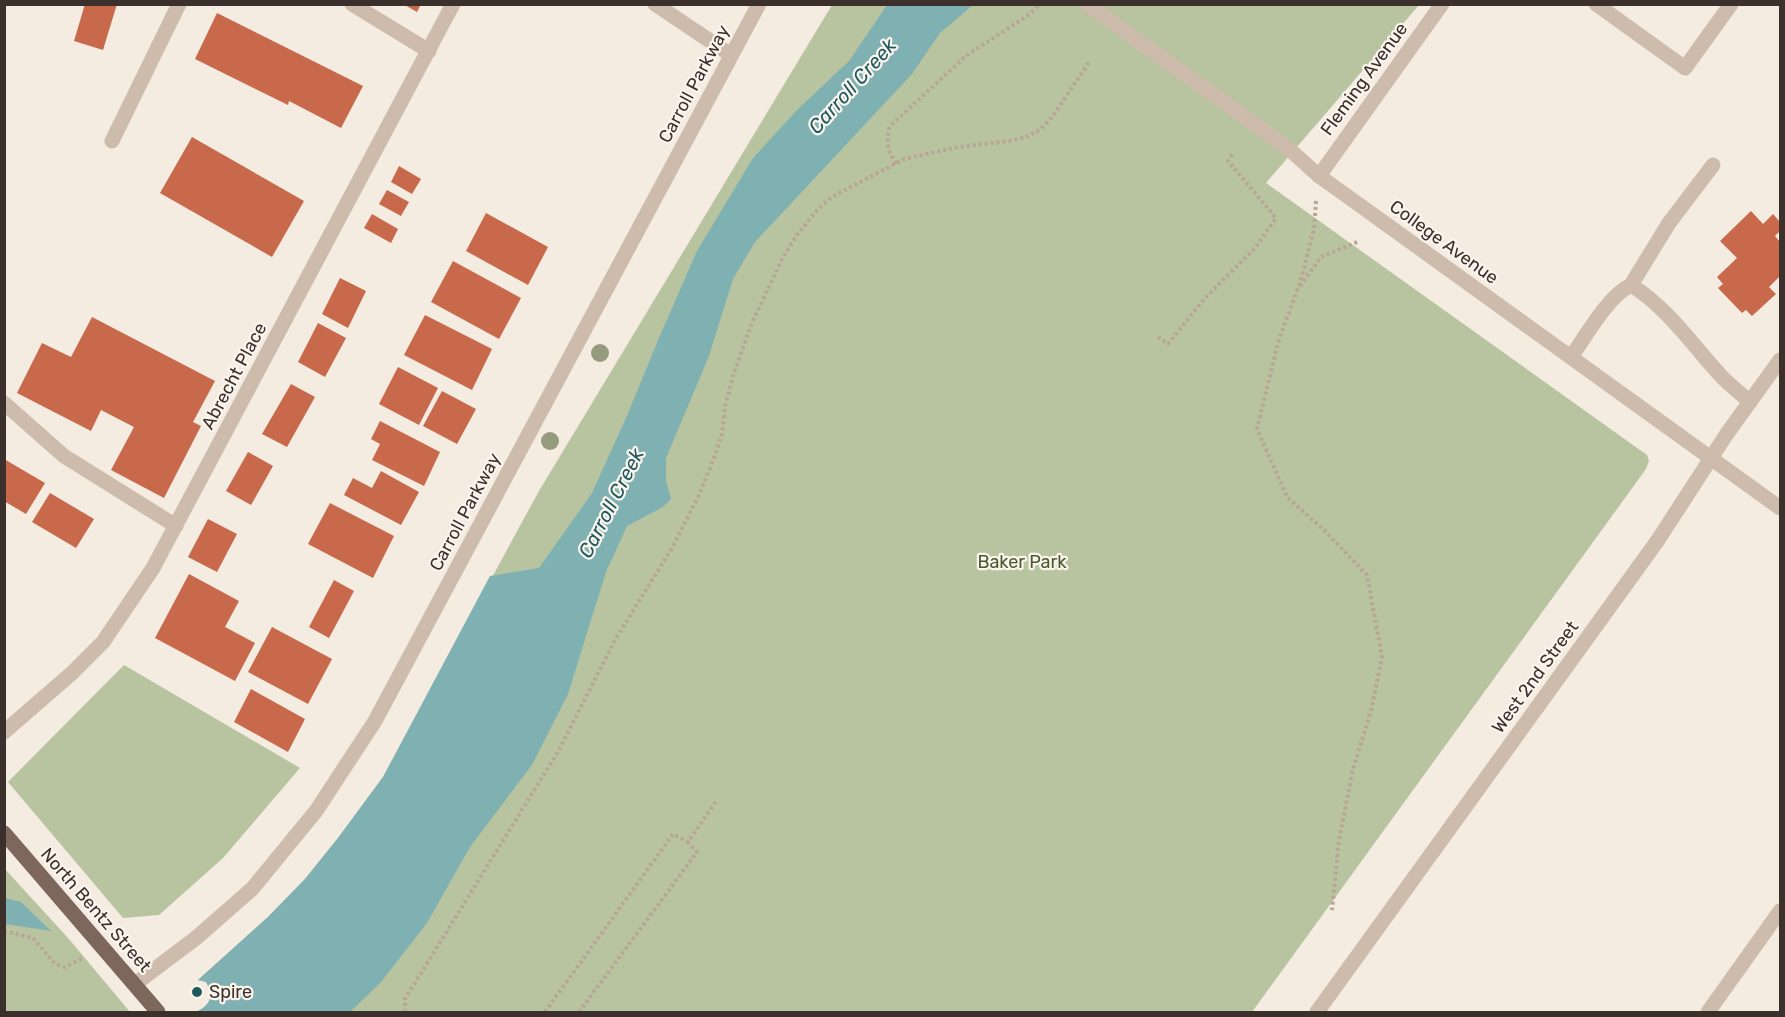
<svg xmlns="http://www.w3.org/2000/svg" width="1785" height="1017" font-family="Rubik,sans-serif">
	<style>
		.green { fill: #b8c4a0 }
		.water { fill: #7fb0b2 }
		.building { fill: #c8694b }
		.lines { fill: none; stroke-linecap: round; stroke-linejoin: round }
		.path { stroke: #b9a596; stroke-width: 4; stroke-dasharray: 3 3; stroke-linecap: butt }
		.service { stroke: #cdbbac; stroke-width: 15 }
		.minor { stroke: #cdbbac; stroke-width: 15 }
		.tertiary { stroke: #cdbbac; stroke-width: 15 }
		.primary { stroke: #7d675c; stroke-width: 15 }
		.tree { fill: #969b7f }
		.poi-dot { fill: #1f5a5e; stroke: #fbf5ee; stroke-width: 2 }
		.labels { text-anchor: middle; dominant-baseline: central; stroke-width: 4.5; stroke-linejoin: round; paint-order: stroke }
		.street-label { font-size: 18px; fill: #3b302b; stroke: #fbf5ee }
		.park-label { font-size: 18px; fill: #4a5a2e; stroke: #fbf5ee }
		.poi-label { font-size: 18px; fill: #3b302b; stroke: #fbf5ee; text-anchor: start }
		.water-label { font-size: 20px; font-style: italic; fill: #1f5a5e; stroke: #fbf5ee }
	</style>
	<rect width="100%" height="100%" fill="#f4ebe1"/>
	<path class="green" d="M832,5h587l-153,178 381,272 2,6 -3,8 -394,543h-1053l-1,-1c13,-7 16,-15 8,-29l-8,-2 70,-63 37,-38 33,-41 45,-61 156,-286z
		M124,665l176,103 -77,90 -64,57 -36,3 -115,-136z
		M4,868l65,71 61,73h-125z"/>
	<path class="water" d="M887,5h86l-33,28 -28,41 -157,168 -22,37 -24,77 -43,102v22l5,19 -8,8 -36,19 -21,46 -38,122 -36,71 -62,82 -43,76 -46,59 -31,30h-151l-1,-1c13,-7 16,-16 8,-29l-8,-2 70,-63 37,-38 33,-41 45,-61 107,-201 49,-8 53,-75 34,-75 33,-80 38,-87 56,-93 44,-48 52,-49z
		M5,898l16,4 30,29 -46,-7z"/>
	<path class="building" d="M85,4h32l-14,46 -29,-9z
		M403,4h18l-4,8z
		M217,13l146,73 -22,42 -52,-27 -1,4 -93,-46z
		M192,137l112,64 -32,56 -112,-64z
		M399,166l22,13 -9,15 -21,-12z
		M387,190l22,12 -8,14 -22,-12z
		M1751,211l12,13 10,-10 7,8v9l-5,5 5,6v34l-11,11 7,7 -24,22 -6,-6 -4,3 -24,-25 5,-4 -6,-7 20,-19 -17,-17z
		M486,213l62,34 -20,38 -62,-34z
		M372,214l26,15 -7,14 -27,-15z
		M453,261l68,37 -22,41 -68,-37z
		M340,278l26,13 -18,37 -26,-14z
		M425,315l67,34 -20,41 -68,-35z
		M92,317l123,64 -22,41 8,4 -37,72 -53,-28 23,-43 -33,-17 -10,21 -74,-38 25,-50 29,14z
		M318,323l28,15 -21,39 -27,-15z
		M398,367l40,21 -19,37 -40,-21z
		M291,384l24,13 -28,50 -25,-13z
		M442,391l34,18 -19,35 -34,-18z
		M380,421l60,31 -16,34 -52,-26 8,-16 -9,-5z
		M248,452l25,14 -22,39 -25,-14z
		M4,459l41,24 -19,31 -22,-13z
		M381,471l38,21 -18,33 -57,-30 9,-17 19,10z
		M50,493l44,26 -18,29 -44,-26z
		M330,503l64,33 -21,42 -65,-34z
		M208,519l29,15 -20,38 -29,-15z
		M189,574l50,27 -14,26 30,16 -20,38 -80,-43z
		M334,580l20,11 -25,47 -20,-11z
		M272,627l60,32 -24,45 -60,-32z
		M251,689l54,30 -17,33 -54,-30z"/>
	<g class="lines">
		<path class="path" d="M896,164c-8,-14 -11,-23 -6,-38l77,-71 63,-41 10,-10
			M1316,201l-2,28 -14,54 -21,56 -22,90 30,68 37,33 43,45 15,82 -11,54 -18,58 -14,71 -7,70
			M1300,286l21,-29 36,-15
			M1158,337l10,7 37,-46 50,-50 21,-30 -48,-57 5,-8
			M4,931l29,7 22,26 10,3 18,-9
			M405,1012v-13l154,-249 56,-110 57,-92 27,-53 15,-37 8,-24 3,-28 9,-33 18,-50 31,-66 14,-22 21,-26 14,-12 72,-38 54,-12 52,-6 16,-4 15,-8 11,-12 38,-56
			M545,1012l128,-178 15,8 29,-42
			M579,1012l118,-160 -9,-10"/>
		<path class="service" d="M352,4l77,47
			M1596,4l89,64 46,-64
			M112,141l67,-137
			M1631,285l38,-62 44,-58
			M1571,357c15,-21 37,-61 60,-72 37,23 62,61 91,92 9,9 19,17 28,25
			M4,403l60,53 112,70
			M1708,1012l72,-101"/>
		<path class="minor" d="M655,4l76,51
			M1319,176l123,-172
			M4,732l68,-59 31,-31 50,-74 300,-564
			M135,984l61,-46 56,-49 64,-78 59,-90 384,-717"/>
		<path class="tertiary" d="M1087,4l202,145 30,27 35,25 426,307
			M1317,1012l341,-472 68,-105 54,-75"/>
		<path class="primary" d="M4,833l154,179"/>
	</g>
	<g class="tree">
		<circle cx="600" cy="353" r="9"/>
		<circle cx="550" cy="441" r="9"/>
	</g>
	<circle class="poi-dot" cx="197" cy="992" r="6"/>
	<g class="labels">
		<g class="street-label">
			<text transform="translate(1364 79) rotate(-54)">Fleming Avenue</text>
			<text transform="translate(694 84) rotate(-62)">Carroll Parkway</text>
			<text transform="translate(1444 242) rotate(36)">College Avenue</text>
			<text transform="translate(234 376) rotate(-62)">Abrecht Place</text>
			<text transform="translate(465 512) rotate(-62)">Carroll Parkway</text>
			<text transform="translate(1535 677) rotate(-54)">West 2nd Street</text>
			<text transform="translate(96 910) rotate(49)">North Bentz Street</text>
		</g>
		<g class="park-label">
			<text x="1022" y="562">Baker Park</text>
		</g>
		<g class="poi-label">
			<text x="209" y="992">Spire</text>
		</g>
		<g class="water-label">
			<text transform="translate(852 86) rotate(-48)">Carroll Creek</text>
			<text transform="translate(611 503) rotate(-63)">Carroll Creek</text>
		</g>
	</g>
	<rect width="1785" height="1017" fill="none" stroke="#3b302b" stroke-width="12"/>
</svg>
